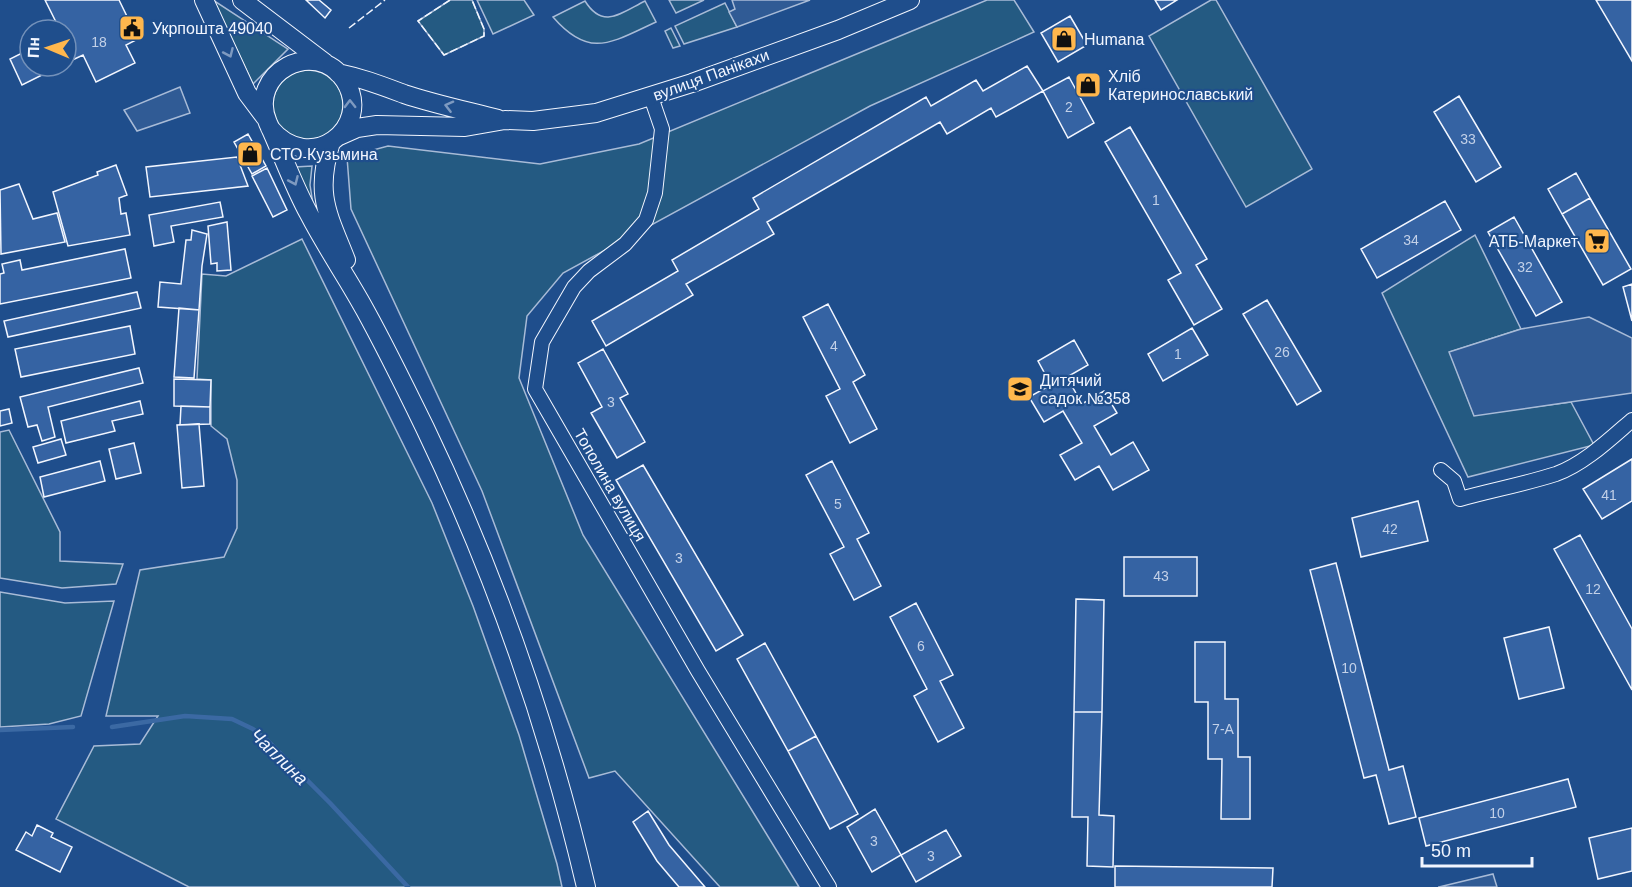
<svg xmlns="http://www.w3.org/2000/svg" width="1632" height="887" font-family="Helvetica,sans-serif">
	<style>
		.green { fill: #245a82; stroke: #a8bbd7; stroke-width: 1.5 }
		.parking { fill: #305b95; stroke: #a8bbd7; stroke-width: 1.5 }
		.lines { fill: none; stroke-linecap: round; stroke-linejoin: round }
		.stream { stroke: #3b69a3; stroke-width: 4.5 }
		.building { fill: #3563a3; stroke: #f2f6ff; stroke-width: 1.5 }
		.street-casing { stroke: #f2f6ff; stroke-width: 16 }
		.secondary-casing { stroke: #f2f6ff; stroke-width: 20 }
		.street { stroke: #1f4e8c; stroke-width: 14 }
		.secondary { stroke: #1f4e8c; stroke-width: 18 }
		.fence { stroke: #f2f6ff; stroke-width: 1.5; stroke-dasharray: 8 3; stroke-linecap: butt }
		.oneway { stroke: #7e9ac0 }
		.labels { text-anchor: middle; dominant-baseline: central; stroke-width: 4.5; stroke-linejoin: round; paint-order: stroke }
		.number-label { font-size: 14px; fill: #c3d1e8 }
		.poi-label { font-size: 16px; fill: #f2f6ff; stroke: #1f4e8c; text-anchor: start }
		.street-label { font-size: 16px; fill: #f2f6ff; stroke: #1f4e8c }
		.water-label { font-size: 18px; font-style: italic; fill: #f2f6ff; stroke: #1f4e8c }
	</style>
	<rect width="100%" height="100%" fill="#1f4e8c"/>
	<path class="green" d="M213,0l75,49 -35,35z
		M450,0h22l12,29v7l-40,19 -26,-34z
		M477,0h47l10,15 -41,19z
		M669,0h35l-28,13z
		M987,0h27l20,32 -164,74 -307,167 -36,43 -8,62 64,157 216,352h-79l-105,-116 -26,7 -107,-287 -131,-282 -4,-52 41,-11 152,18 99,-20z
		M1211,0h5l96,169 -66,38 -97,-171z
		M585,1c18,29 36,12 60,0l11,21c-44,20 -66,38 -103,-5z
		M725,3l12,24 -53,17 -9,-18z
		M671,28l9,18 -7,2 -8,-17z
		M273 105a35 35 0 1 1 70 0a35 35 0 1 1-70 0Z
		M312,166l-2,19 3,19 -18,-37z
		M1475,235l46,94 -71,23 24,63 97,-13 23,43 -126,32 -86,-184z
		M302,239l130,264 41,103 46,129 38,129 5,23h-373l-133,-68 38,-73 46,-2 18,-28h-52l34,-146 84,-13 13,-29v-48l-10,-41 -16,-13v-46l-14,-1 5,-105 24,2z
		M9,430l51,102v29l63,3 -7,20 -54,4 -62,-10v-146z
		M0,592l65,11 49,-2 -33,115 -32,8 -49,3z"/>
	<path class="parking" d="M732,0h78l-73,27 -8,-15 6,-3z
		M180,87l10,26 -53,18 -13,-21z
		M1589,317l43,21v55l-158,23 -25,-64 72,-23z
		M1493,874l4,13h-59h1z"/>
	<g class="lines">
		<path class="stream" d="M112,727l73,-11 47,3 21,10 15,12 62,62 78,84
			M0,730l73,-3"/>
	</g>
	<path class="building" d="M45,0h74l19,39 -12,6 9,18 -39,19 -13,-27 -17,8v-33h-6z
		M306,0h13l12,10 -6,8z
		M1155,0h22l-16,10z
		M1596,0h36v61z
		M1070,16l17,29 -29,17 -17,-29z
		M30,49v17h30l-38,19 -12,-26z
		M1027,66l16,25 -47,26 -5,-9 -44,26 -7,-12 -173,100 7,12 -88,50 7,11 -87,51 -14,-25 86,-50 -6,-11 87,-51 -6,-11 173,-101 5,9 45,-26 7,11z
		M1069,77l25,46 -26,15 -25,-47z
		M1459,96l42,71 -25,15 -42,-70z
		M1130,127l77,132 -11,6 26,44 -28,16 -26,-45 13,-7 -76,-131z
		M248,134l18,32 -14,8 -18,-32z
		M237,157l11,29 -98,11 -4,-30z
		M116,165l11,30 -8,3 2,16 5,-1 4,22 -62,11 -15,-54 45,-17 -1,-3z
		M267,168l20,42 -14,7 -21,-41z
		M1576,173l14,25 -28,16 -14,-25z
		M19,184l14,35 24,-6 8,29 -64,12 -1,-64z
		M1590,198l41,71 -28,16 -41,-71z
		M1445,201l16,29 -84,48 -16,-29z
		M220,202l3,15 -52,9 3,16 -20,4 -5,-31z
		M1514,217l48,85 -26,14 -48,-84z
		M227,222l4,48 -14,1v-8l-6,1 -3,-38z
		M192,230l15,4 -5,32 -3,44 -41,-3 2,-25 21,2 5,-44h5z
		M125,249l6,29 -131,26v-30l4,-1 -2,-9 18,-4 2,10z
		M1632,284v37l-9,-34z
		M137,292l4,16 -133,29 -4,-16z
		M1267,300l54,91 -24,14 -54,-91z
		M828,304l37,71 -12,7 24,47 -27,14 -24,-47 14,-7 -37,-72z
		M179,308l20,2 -5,68 -20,-1z
		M130,326l5,28 -114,23 -6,-28z
		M1192,328l16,27 -45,26 -15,-27z
		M1074,340l14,25 -21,12 15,27 22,-13 13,22 -23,13 17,29 22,-13 16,28 -36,20 -14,-24 -24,14 -15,-25 22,-12 -19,-32 -19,11 -15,-25 22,-12 -13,-24z
		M603,349l25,45 -8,4 25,44 -28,16 -26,-45 11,-6 -24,-44z
		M139,368l4,15 -95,24 7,30 -13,4 -5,-16 -9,2 -8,-30z
		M174,379l37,1 -1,27 -36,-1z
		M140,401l3,13 -31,7 3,10 -49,12 -5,-22z
		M181,406l29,1v17l-30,1z
		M9,409l3,14 -12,3v-15z
		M199,424l5,62 -22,2 -5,-63z
		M61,439l5,16 -28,8 -5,-16z
		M134,443l7,30 -25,6 -7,-30z
		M1632,459v42l-30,18 -19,-30z
		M100,461l5,20 -61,16 -4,-20z
		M832,461l37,72 -12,6 24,47 -27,14 -24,-46 14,-7 -38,-72z
		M643,465l100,170 -27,16 -100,-171z
		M1418,501l10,40 -67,16 -9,-39z
		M1580,535l52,94v61l-78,-141z
		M1124,557h73v39h-73z
		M1336,563l53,207 14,-4 13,51 -27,7 -13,-49 -12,3 -54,-208z
		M1076,599l28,1 -2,112h-28z
		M916,603l37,72 -13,6 24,47 -26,14 -24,-46 13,-7 -37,-72z
		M1549,627l15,61 -45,11 -15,-61z
		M1195,642h30v57h13v58h12v62h-29l1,-60h-14v-57h-13z
		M765,643l51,93 -28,15 -51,-92z
		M1074,712h28l-3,103 15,1 -1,51 -26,-1 1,-49h-16z
		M816,736l42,78 -28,15 -42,-78z
		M1568,779l8,28 -150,39 -7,-28z
		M875,809l26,46 -29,17 -25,-45z
		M648,811l21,34 36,42h-26l-22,-26 -24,-39z
		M37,825l16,8 -2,4 21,10 -12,25 -44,-22 10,-18 6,4z
		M1632,828v43l-34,8 -9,-41z
		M946,830l15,26 -45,26 -15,-27z
		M946,830l15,26 -45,26 -15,-27z
		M1115,866l158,2 -1,19h-157z"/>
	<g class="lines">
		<defs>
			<path id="street" d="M651,97l11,32 -7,64 -9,27 -21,24 -36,27 -15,16 -32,55 -7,47 163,282 131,216
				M1441,470l13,11 6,18c32,-9 65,-15 96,-25 28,-10 54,-35 76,-54"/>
			<path id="secondary" d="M204,0l43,93 18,24
				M242,0l83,63
				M338,73c24,5 42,12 66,21 30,10 63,17 94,25
				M270,128c40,49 104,-1 75,-47 -29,-45 -99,-8 -77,42 14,30 25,62 41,91 17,33 38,63 56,96 21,38 41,79 60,118 70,146 124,301 161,459
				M339,136l18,-8 20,-3 88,2 40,-7 28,1 63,-8 96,-30 146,-53 72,-30
				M331,142c-16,52 -4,70 15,118"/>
		</defs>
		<use href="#street" class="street-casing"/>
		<use href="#secondary" class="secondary-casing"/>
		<use href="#street" class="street"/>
		<use href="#secondary" class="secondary"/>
		<path class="fence" d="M450,0l-32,21 26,34 40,-19v-7l-12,-29
			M349,28l36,-28"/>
	</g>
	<defs><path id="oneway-chevron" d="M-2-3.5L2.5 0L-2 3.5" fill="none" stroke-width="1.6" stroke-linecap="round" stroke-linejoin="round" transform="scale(1.5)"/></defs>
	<g class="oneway">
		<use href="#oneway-chevron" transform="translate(229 53) rotate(66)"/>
		<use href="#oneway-chevron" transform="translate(350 104) rotate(-91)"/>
		<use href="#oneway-chevron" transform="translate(449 106) rotate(-166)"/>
		<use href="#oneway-chevron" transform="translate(294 181) rotate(66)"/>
	</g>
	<defs>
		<symbol id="civic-square" viewBox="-11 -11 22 22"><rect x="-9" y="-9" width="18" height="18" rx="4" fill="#ffb74d" stroke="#1f4e8c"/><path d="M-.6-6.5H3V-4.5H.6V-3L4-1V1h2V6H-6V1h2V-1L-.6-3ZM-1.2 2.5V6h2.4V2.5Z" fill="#111"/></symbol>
		<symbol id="shop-square" viewBox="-11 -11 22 22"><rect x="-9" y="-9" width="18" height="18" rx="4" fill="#ffb74d" stroke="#1f4e8c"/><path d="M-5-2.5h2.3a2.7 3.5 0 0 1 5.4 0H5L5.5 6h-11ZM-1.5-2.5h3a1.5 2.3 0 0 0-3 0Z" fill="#111"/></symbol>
		<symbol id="supermarket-square" viewBox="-11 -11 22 22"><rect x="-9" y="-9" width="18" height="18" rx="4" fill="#ffb74d" stroke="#1f4e8c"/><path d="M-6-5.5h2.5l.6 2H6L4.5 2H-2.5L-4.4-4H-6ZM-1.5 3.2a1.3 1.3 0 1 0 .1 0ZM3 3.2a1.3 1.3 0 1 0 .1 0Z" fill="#111"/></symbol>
		<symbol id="school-square" viewBox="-11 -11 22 22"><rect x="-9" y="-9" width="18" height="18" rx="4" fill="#ffb74d" stroke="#1f4e8c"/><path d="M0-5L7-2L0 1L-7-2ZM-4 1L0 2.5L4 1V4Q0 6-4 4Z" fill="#111"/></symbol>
	</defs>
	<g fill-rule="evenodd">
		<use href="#civic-square" x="117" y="13" width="30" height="30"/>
		<use href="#shop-square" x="1049" y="24" width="30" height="30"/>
		<use href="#shop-square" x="1073" y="70" width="30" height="30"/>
		<use href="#shop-square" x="235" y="139" width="30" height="30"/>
		<use href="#supermarket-square" x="1582" y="226" width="30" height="30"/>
		<use href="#school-square" x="1005" y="374" width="30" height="30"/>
	</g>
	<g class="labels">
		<g class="number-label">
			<text x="99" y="42">18</text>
			<text x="1069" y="107">2</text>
			<text x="1468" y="139">33</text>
			<text x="1156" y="200">1</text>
			<text x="1411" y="240">34</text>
			<text x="1525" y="267">32</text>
			<text x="834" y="346">4</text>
			<text x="1282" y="352">26</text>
			<text x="1178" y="354">1</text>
			<text x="611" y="402">3</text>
			<text x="1609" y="495">41</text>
			<text x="838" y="504">5</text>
			<text x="1390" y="529">42</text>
			<text x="679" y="558">3</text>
			<text x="1161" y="576">43</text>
			<text x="1593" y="589">12</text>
			<text x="921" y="646">6</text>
			<text x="1349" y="668">10</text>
			<text x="1223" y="729">7-А</text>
			<text x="1497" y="813">10</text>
			<text x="874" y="841">3</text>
			<text x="931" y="856">3</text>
		</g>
		<g class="poi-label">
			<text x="152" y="28">Укрпошта 49040</text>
			<text x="1084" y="39">Humana</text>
			<text x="1108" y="76">Хліб<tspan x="1108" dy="18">Катеринославський</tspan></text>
			<text x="270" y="154">СТО Кузьмина</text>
			<text x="1578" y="241" text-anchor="end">АТБ-Маркет</text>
			<text x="1040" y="380">Дитячий<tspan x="1040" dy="18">садок №358</tspan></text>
		</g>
		<g class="street-label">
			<text transform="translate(711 75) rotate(-20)">вулиця Панікахи</text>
			<text transform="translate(610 485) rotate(60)">Тополина вулиця</text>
		</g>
		<g class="water-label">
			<text transform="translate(279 757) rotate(44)">Чаплина</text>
		</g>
	</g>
	<g transform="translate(48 48) rotate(272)"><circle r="28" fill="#1f4e8c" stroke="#7391ba" stroke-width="1.5"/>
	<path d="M0-4.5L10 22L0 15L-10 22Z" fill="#ffb74d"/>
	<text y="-9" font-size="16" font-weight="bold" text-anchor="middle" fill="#f2f6ff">Пн</text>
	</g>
	<path d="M1422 857v9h110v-9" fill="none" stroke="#f2f6ff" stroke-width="3"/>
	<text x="1431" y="857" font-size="18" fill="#f2f6ff" stroke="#1f4e8c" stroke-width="4.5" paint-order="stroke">50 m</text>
</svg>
